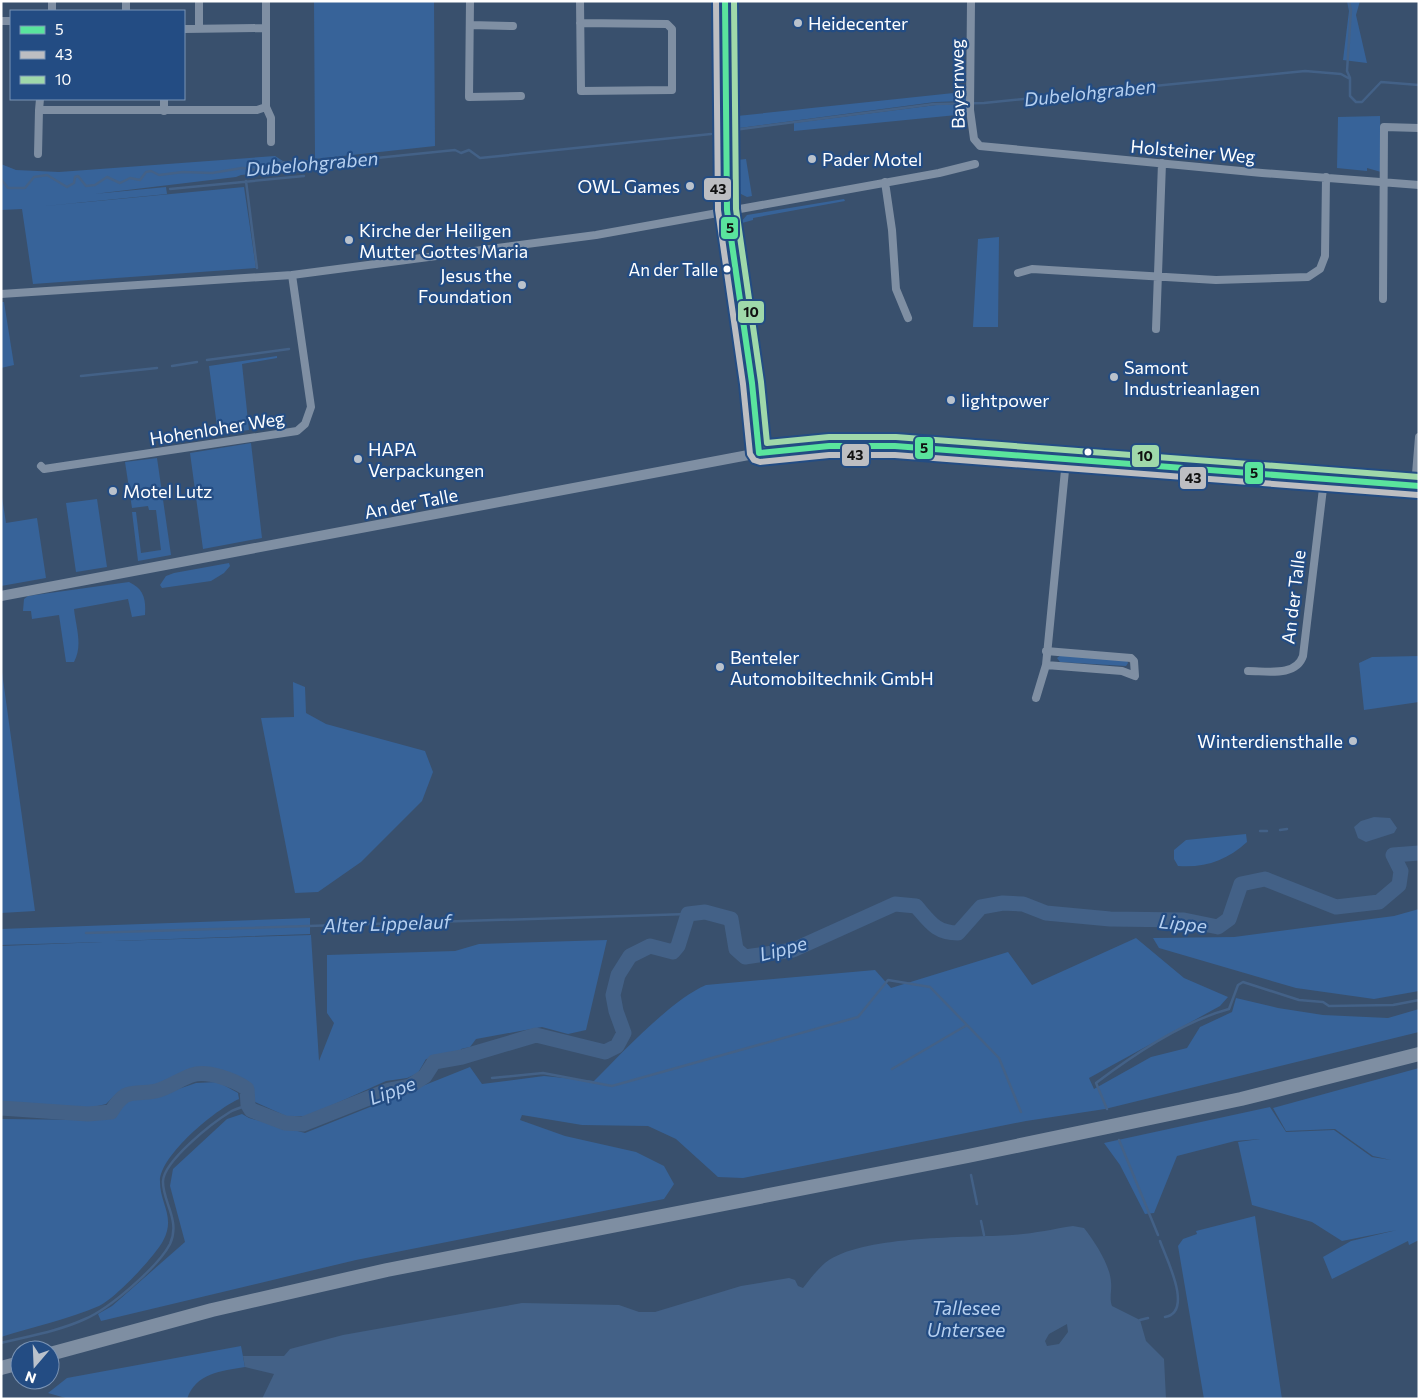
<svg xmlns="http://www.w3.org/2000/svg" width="1420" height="1400" font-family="Commissioner,sans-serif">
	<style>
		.green { fill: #376399 }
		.water { fill: #436187; fill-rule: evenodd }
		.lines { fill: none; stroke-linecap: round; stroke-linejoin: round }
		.stream { stroke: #436187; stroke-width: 2.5 }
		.river { stroke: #436187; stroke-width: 15 }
		.minor { stroke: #7f8fa3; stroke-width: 8 }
		.tertiary { stroke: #7f8fa3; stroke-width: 10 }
		.trunk { stroke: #7e8ea2; stroke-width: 14 }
		.bus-1-casing { stroke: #234c83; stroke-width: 10 }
		.bus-2-casing { stroke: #234c83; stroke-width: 10 }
		.bus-3-casing { stroke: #234c83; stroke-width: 10 }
		.bus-1 { stroke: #5ae49d; stroke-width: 6 }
		.bus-2 { stroke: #bdbec2; stroke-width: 6 }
		.bus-3 { stroke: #9fd8aa; stroke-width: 6 }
		.poi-dot { fill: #bac2cc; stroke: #234c83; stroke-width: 2 }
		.bus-dot { fill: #fff; stroke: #234c83; stroke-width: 2 }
		.labels { text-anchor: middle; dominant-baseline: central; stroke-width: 4.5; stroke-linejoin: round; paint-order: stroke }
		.bus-label { font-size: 17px; fill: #fff; stroke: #234c83; text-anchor: end }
		.poi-label { font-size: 18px; fill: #fff; stroke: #234c83; text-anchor: start }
		.street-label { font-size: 18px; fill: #fff; stroke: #234c83 }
		.water-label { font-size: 19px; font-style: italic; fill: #b6d0f0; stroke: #234c83 }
		.line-badge { stroke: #234c83; stroke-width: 2 }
		.pale-badge-label { font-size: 14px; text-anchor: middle; font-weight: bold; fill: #111 }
	</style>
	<rect width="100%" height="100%" fill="#39506d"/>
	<path class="green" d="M314,1h120l1,145 -120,13z
		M1347,1h13l-4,14 11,48 -24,-3 6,-49z
		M963,92l4,9 -32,1 -203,27 5,-13z
		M967,104v10l-173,17v-8l142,-18z
		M1380,116l1,56 -14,-4v3l-30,-3 1,-51z
		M275,156l11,7v8l-45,4 -5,2 -142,17 72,-7 1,7 -132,13 209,-20 12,81 -223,16 -11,-75 -21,1v-46l15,6 43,2z
		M746,159l6,37 -5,1 -10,-5v-32z
		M844,199l1,2 -92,17v2l-11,3 5,45 -7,-45 7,-8z
		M999,237l-1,90h-25l5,-88z
		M1,302h3l10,63 -13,3z
		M277,356v2l-35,6 7,66 -31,4 -9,-68z
		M251,443l11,95 -59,11 -13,-96z
		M157,458l14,97 -33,6 -6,-49h4l5,41 20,-3 -5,-40h-7l-1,-4 -16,2 -7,-46z
		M1,491l5,32 31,-5 9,60 -45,8z
		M97,499l10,68 -31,5 -10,-69z
		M229,563l1,3 -6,7 -13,8 -49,7 -2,-3 6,-9 8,-3z
		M129,582c15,7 17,17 16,33l-13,2 -4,-18 -54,10c2,19 9,36 0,53h-8l-7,-47 -27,4 -1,-8h-8l1,-12 4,-3z
		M1061,655l66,5 1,3 -2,3 -66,-4 -3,-4z
		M1419,656v46l-55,8 -5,-47 13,-6z
		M1,665l34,246 -34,2z
		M293,682l12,5 1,26 20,11 99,27 8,21 -11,29 -61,61 -43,30 -23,1 -34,-175 33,-1z
		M1246,834l1,8c-20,18 -41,26 -69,24l-4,-7v-9l12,-10z
		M1419,909v82l-45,8 -78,-11 -137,-40 -6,-10 81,-1 160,-21z
		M310,918v16l-196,7 197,-6 8,126 15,-38 -7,-10v-58l128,-4 24,-7 128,-4 -21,90 -18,4 -26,-7 -66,12 -6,8 -9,2v5l-35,5 -8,14 -11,5 -21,3 -78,35h-22l-33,-15 -4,-11 -10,-11 -18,-6 -26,-2 -38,16 -40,6 -11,11 -17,4 -88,-2v-160l102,-4 -102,3v-16z
		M1136,938l48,40 44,19 -8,9 -131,72 5,11 57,-32 36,-9 13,-21 32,-15 4,-14 42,10 45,7 65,3 31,-9v23l-314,77 -79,12 -283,57 -25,-1 -42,-38 -28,-13 -66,-1 -60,-10 -2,5 45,16 71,16 28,14 10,18 -10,15 -308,61 -255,61 -3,-7 14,-8 73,-64 -15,-56 3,-17 54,-50 15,-5 7,4 56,15 165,-66 12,17 62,-8 50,5c28,-28 77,-81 112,-96l169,-15 16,18 117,-36 24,33z
		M1419,1068v172l-10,5 -1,-4 -76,38 -9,-22 28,-16 46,-11 -55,11 -30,-19 -60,-17 -14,-63 22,-3 -25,2 -58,15 -23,57 -9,1 -25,-49 -16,-22 166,-36 16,25 48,-2 38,27 19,3 -18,-4 -38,-27 -49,2 -13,-23z
		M218,1082l20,11 1,6c-23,10 -80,57 -79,83 0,22 16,35 3,59 -9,16 -47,57 -64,65 -31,13 -66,21 -98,31v-218l87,1 25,-4 10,-14 16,-6h19l38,-13z
		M1255,1216l27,183h-78l-26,-153 5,-7 14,-5 -1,-3z
		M241,1346l4,21c-24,4 -49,6 -58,32h-118l-21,-6 19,-15z"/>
	<path class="water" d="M1374,817l16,1 7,10 -3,5 -28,9 -8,-4 -4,-11 7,-6z
		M1073,1226l11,2c11,14 26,37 27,54 1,9 -2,16 1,24l28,14 6,21 18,18 2,40h-904l12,-25 -29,-7 -2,-11h41l6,-7 53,-14 179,-32 97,2 20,7h16l86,-26 48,-8 6,2 3,6 5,2c8,-10 16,-21 26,-28 40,-25 136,-22 183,-25 20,-1 41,-6 61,-9zM1067,1324l1,8 -9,12 -12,2 -2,-5 4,-7z"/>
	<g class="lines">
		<path class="stream" d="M1349,1l2,9 -4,61 3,7
			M734,130l200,-26 50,-1 321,-32 36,3 9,5v17l6,6h6l19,-20 38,3
			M1,179l7,9h17l9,-11 13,-2 20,12 7,-4 1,-6 3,-1 8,10 9,-1 12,-8 13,6 10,-5 10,2 6,-8 5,-1 8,4 24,-3 29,1 30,-5 15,2 12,-2 5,-6c15,3 28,-5 43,2l138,-14 6,3 8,-3 11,8 231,-24
			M246,181l11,87
			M170,189l134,-13
			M207,360l82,-11
			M172,366l25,-4
			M81,376l76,-8
			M1280,830l7,-1
			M1260,831h7
			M86,933l602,-19
			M892,1069l75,-44
			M492,1078l51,-5 69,13 246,-69 30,-37 42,7 69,71 22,54
			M1107,1109l-11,-26c37,-28 88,-62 133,-74l9,-24 5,-3 56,18 24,2 6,4 64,-1 26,-5
			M1119,1140l39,95
			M971,1175l6,29
			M981,1221l3,14
			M1160,1241c6,17 34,71 5,76
			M1140,1320l8,-2
			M1,1343c28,-7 58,-12 84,-24 24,-10 73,-52 85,-75 11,-24 -8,-43 -7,-63 1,-20 49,-58 67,-69 5,-3 12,-5 18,-7"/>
		<path class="river" d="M1,1108l87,6 23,-2c16,-26 21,-16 45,-21 13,-3 24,-12 36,-16 15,-5 43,5 55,14l1,16 3,5 34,13 18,1 86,-34 21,-4 15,-10 9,-14 28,-5 74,-22 69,17 12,-6 7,-13 -8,-22 -3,-16 5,-20 12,-19 20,-10 23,6 5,-6 10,-32 17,-2 26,7 5,30 9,8 48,-7 102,-46 21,2c14,16 20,27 42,27l23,-26 22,-4 20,1 23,9 64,6 74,1 34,7 11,-8 12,-35 24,-5 71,28 43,-5 20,-17 2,-14 -8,-16 26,-2"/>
		<path class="minor" d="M126,1v10
			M470,1l-1,96 52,-1
			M580,1l1,90 91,-1v-61l-5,-5 -87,-1
			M971,1l-1,109 4,29 6,7 282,27 157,12
			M52,11v-10
			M1,21h10
			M470,25l43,1
			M184,29l82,-1
			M199,29v-28
			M40,99l-1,11h218l9,-3v-106
			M266,107l5,11v24
			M164,111v-12
			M38,154l1,-44
			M885,182l7,48 4,59 12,29
			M1018,273l14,-4 184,11 92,-3 12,-8 5,-13 1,-79
			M1,294l291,-19
			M1383,299l1,-172 35,1
			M1156,329l6,-166
			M41,466l3,3 253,-38 8,-7 6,-17 -19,-132 304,-40 343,-62 36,-9
			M1415,486l4,-49
			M1046,665l76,6 13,5 -1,-15 -3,-3 -85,-7
			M1248,671c19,0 48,6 55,-15l21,-176
			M1036,698l10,-33 20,-205"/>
		<path class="tertiary" d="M725,1l2,209 25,173 7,70
			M1,596l758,-143 70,-7h66l524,40"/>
		<path class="trunk" d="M50,1354l162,-44 175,-40 581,-114 273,-57 178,-45
			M1,1368l19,-5"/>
		<defs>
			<path id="bus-1" d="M725,1l2,209 25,173 7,70
				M759,453l70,-7h66l524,40"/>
			<path id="bus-2" d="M716,1l2,209 25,174 7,70 4,6 6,2 69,-7h66l523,40"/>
			<path id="bus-3" d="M734,1l2,208 25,173 6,61 62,-6h67l523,40"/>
		</defs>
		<use href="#bus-1" class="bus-1-casing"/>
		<use href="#bus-2" class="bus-2-casing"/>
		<use href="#bus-3" class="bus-3-casing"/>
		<use href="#bus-1" class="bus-1"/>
		<use href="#bus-2" class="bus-2"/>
		<use href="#bus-3" class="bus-3"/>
	</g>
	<g class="poi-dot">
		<circle cx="798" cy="23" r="5"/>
		<circle cx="812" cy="159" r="5"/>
		<circle cx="690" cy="186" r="5"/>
		<circle cx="349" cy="240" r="5"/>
		<circle cx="522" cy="285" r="5"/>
		<circle cx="1114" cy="377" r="5"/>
		<circle cx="951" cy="400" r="5"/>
		<circle cx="358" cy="459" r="5"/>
		<circle cx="113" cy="491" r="5"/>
		<circle cx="720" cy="667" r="5"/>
		<circle cx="1353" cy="741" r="5"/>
	</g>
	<g class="bus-dot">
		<circle cx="727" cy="269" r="4.5"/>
		<circle cx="1088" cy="452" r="4.5"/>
	</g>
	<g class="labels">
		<g class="bus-label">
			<text x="718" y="269">An der Talle</text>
		</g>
		<g class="poi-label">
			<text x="808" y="23">Heidecenter</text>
			<text x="822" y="159">Pader Motel</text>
			<text x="680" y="186" text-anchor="end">OWL Games</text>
			<text x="359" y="230">Kirche der Heiligen<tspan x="359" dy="21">Mutter Gottes Maria</tspan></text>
			<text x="512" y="275" text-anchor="end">Jesus the<tspan x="512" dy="21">Foundation</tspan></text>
			<text x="1124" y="367">Samont<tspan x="1124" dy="21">Industrieanlagen</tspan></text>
			<text x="961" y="400">lightpower</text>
			<text x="368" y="449">HAPA<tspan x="368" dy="21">Verpackungen</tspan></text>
			<text x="123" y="491">Motel Lutz</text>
			<text x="730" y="657">Benteler<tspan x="730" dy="21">Automobiltechnik GmbH</tspan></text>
			<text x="1343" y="741" text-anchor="end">Winterdiensthalle</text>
		</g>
		<g class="street-label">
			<text transform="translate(957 84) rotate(-91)">Bayernweg</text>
			<text transform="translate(1193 151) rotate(5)">Holsteiner Weg</text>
			<text transform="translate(217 428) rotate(-9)">Hohenloher Weg</text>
			<text transform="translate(411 503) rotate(-11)">An der Talle</text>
			<text transform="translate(1293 597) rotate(-83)">An der Talle</text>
		</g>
		<g class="water-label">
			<text transform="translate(1090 92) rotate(-6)">Dubelohgraben</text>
			<text transform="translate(312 163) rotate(-5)">Dubelohgraben</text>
			<text transform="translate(387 923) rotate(-2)">Alter Lippelauf</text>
			<text transform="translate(1183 923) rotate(6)">Lippe</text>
			<text transform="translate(783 948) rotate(-15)">Lippe</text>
			<text transform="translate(392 1090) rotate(-20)">Lippe</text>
			<text x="966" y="1307">Tallesee<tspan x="966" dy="22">Untersee</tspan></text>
		</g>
	</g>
	<g class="line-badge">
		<rect x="703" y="177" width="29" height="24" rx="5" fill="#bdbec2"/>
		<rect x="720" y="216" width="19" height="24" rx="5" fill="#5ae49d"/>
		<rect x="737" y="300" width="28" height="24" rx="5" fill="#9fd8aa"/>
		<rect x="914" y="436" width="20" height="24" rx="5" fill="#5ae49d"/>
		<rect x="841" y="443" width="29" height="24" rx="5" fill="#bdbec2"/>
		<rect x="1131" y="444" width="29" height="24" rx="5" fill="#9fd8aa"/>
		<rect x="1244" y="461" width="20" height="24" rx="5" fill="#5ae49d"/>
		<rect x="1179" y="466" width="28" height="24" rx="5" fill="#bdbec2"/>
	</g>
	<g class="pale-badge-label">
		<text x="718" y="194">43</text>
		<text x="730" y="233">5</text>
		<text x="751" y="317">10</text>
		<text x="924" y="453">5</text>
		<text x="855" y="460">43</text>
		<text x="1145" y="461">10</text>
		<text x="1254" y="478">5</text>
		<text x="1193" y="483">43</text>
	</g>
	<rect width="1420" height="1400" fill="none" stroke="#ffffff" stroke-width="5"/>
	<rect x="10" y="10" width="175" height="90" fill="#234c83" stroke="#7b94b5"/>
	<rect x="20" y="26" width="25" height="8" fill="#5ae49d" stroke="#7b94b5"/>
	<text x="55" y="35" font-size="15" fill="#ffffff">5</text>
	<rect x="20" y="51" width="25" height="8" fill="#bdbec2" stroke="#7b94b5"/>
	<text x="55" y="60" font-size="15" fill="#ffffff">43</text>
	<rect x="20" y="76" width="25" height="8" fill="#9fd8aa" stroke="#7b94b5"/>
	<text x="55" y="85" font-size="15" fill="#ffffff">10</text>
	<g transform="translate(35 1365) rotate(199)"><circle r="24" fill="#234c83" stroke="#7b94b5"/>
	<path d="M0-4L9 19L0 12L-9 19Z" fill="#bac2cc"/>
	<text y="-8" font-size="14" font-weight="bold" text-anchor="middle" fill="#ffffff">N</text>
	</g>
</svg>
